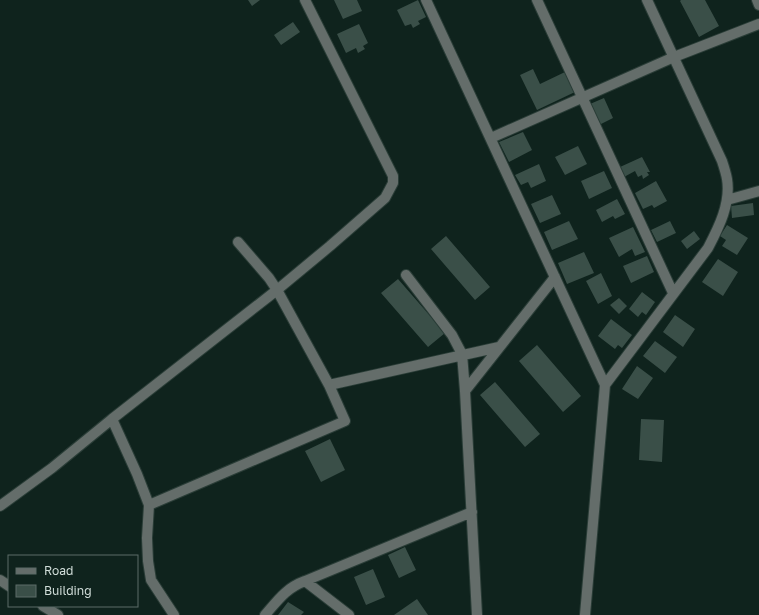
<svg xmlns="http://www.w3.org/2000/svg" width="759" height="615" font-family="'Golos Text',sans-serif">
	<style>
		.building { fill: #3a4f48 }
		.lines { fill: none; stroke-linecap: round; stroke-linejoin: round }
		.minor-casing { stroke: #2a3d37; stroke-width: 12 }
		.minor { stroke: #646d6a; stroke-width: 10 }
	</style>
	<rect width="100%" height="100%" fill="#0f231d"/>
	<path class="building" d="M248,0h12l-8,6z
		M334,0h23l5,11 -19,8z
		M418,0l8,17 -8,4 2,3 -7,4 -2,-4 -6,2 -8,-16z
		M681,0h24l14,26 -20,11 -19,-36z
		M293,22l7,10 -19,13 -7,-10z
		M359,24l9,19 -5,3 2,3 -7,4 -2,-5 -10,5 -9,-19z
		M533,69l7,15 25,-12 10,20 -38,18 -17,-35z
		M604,98l9,20 -14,7 -9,-21z
		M523,132l9,18 -23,12 -10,-20z
		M578,146l9,18 -22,11 -10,-18z
		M642,157l8,15h-3l2,3 -6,4 -1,-4 -4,2 -3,-6 -11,6 -4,-10z
		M539,164l7,17 -15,7 -3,-6 -7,3 -6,-10z
		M604,171l8,17 -23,11 -8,-18z
		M656,181l11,20 -13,7 -2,-3 -9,4 -8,-16z
		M552,195l9,19 -21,9 -9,-19z
		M617,199l8,15 -10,5 -2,-3 -11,6 -6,-12z
		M753,203l1,12 -22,3 -1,-12z
		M569,221l9,18 -26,11 -8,-18z
		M670,221l6,12 -19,9 -6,-12z
		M727,225l21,13 -11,17 -15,-9 4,-6 -6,-4z
		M633,227l12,25 -10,4 -3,-7 -13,8 -10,-19z
		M694,231l6,8 -13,10 -6,-8z
		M446,236l44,51 -15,13 -44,-51z
		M584,252l10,21 -27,11 -9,-21z
		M647,256l7,16 -23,11 -8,-17z
		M718,259l20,13 -15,24 -21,-14z
		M601,273l11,23 -14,8 -12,-23z
		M398,279l47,54 -17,14 -47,-54z
		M642,292l13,10 -9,13 -4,-3 -4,5 -9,-8z
		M619,298l8,8 -8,8 -9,-9z
		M675,315l20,14 -12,18 -20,-15z
		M611,319l21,16 -10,13 -4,-3 -3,4 -17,-13z
		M655,341l22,16 -12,16 -22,-17z
		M537,345l44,51 -18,16 -44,-51z
		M637,366l16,12 -15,21 -16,-10z
		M495,382l45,52 -15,13 -45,-52z
		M641,419l23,1 -2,42 -23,-2z
		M330,439l15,31 -24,12 -16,-31z
		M405,547l11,23 -17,8 -11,-23z
		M373,569l12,28 -19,8 -12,-28z
		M417,599l11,16h-34z
		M288,602l16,10 -3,3h-23z"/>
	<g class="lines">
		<defs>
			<path id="minor" d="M426,0l179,385 -20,230
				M537,0l136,293
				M757,0l2,5
				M491,138l183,-81 85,-33
				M727,200l32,-9
				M406,275l46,60 10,19 3,37
				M329,385l170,-38
				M605,385l103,-137c11,-21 23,-45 19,-69 -1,-6 -3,-12 -5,-18l-75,-161
				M149,505l196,-84 -16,-36 -52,-95 -8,-12 -31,-36
				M0,506l52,-38 60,-49
				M0,580l9,6
				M305,581l167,-69
				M43,606l15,9
				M174,615l-23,-35 -3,-19 -1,-23 2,-33 -12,-31 -25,-55 165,-129 53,-44 55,-48 8,-15v-7l-88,-176
				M265,615c13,-15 21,-27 40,-34l44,34
				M477,615l-12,-224 90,-114"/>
		</defs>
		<use href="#minor" class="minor-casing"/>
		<use href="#minor" class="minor"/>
	</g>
	<rect x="8" y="555" width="130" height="52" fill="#0f231d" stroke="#5d6d68"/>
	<rect x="16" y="568" width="20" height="6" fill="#646d6a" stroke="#5d6d68"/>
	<text x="44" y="575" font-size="12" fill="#d1ddd9">Road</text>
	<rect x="16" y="585" width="20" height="12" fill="#3a4f48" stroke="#5d6d68"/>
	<text x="44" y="595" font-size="12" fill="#d1ddd9">Building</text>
</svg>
